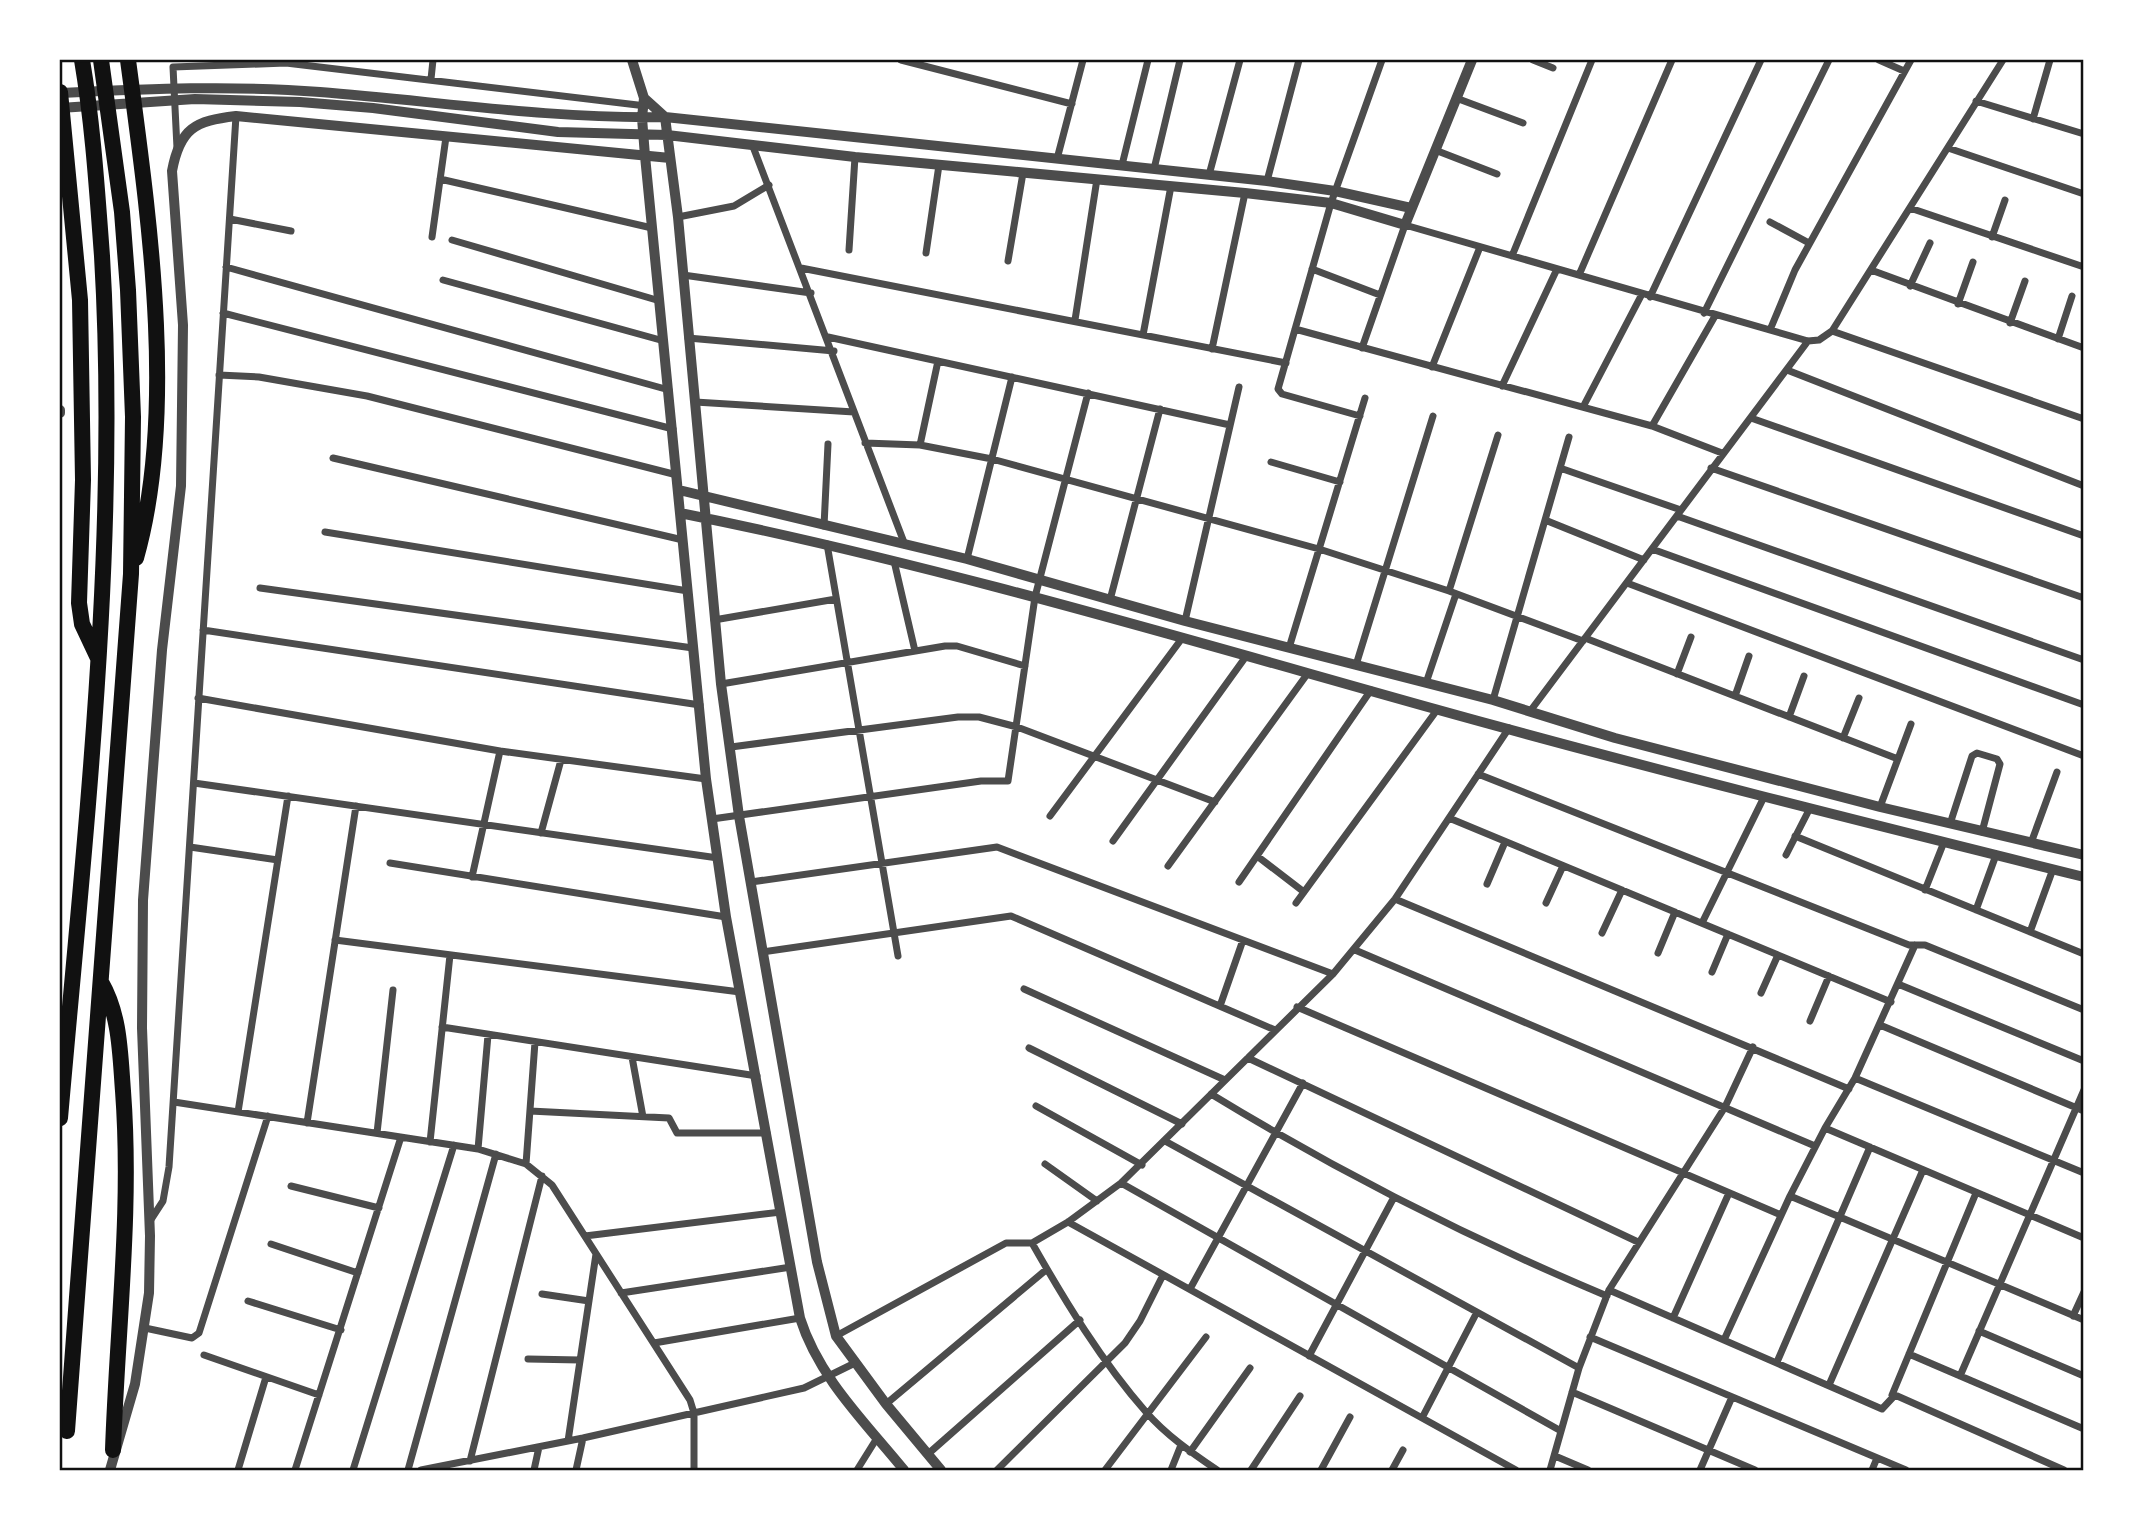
<svg xmlns="http://www.w3.org/2000/svg" width="2143" height="1530" font-family="Poppins,sans-serif">
	<style>
		.lines { fill: none; stroke-linecap: round; stroke-linejoin: round }
		.minor { stroke: #4c4c4c; stroke-width: 7 }
		.tertiary { stroke: #4c4c4c; stroke-width: 10 }
		.motorway { stroke: #111; stroke-width: 16 }
		.neatline { fill: none; stroke: #111; stroke-width: 2.5 }
	</style>
	<rect width="100%" height="100%" fill="#fff"/>
	<g class="lines">
		<path class="minor" d="M901,60l171,44
			M1533,60l20,8
			M1879,60l25,11
			M431,79l2,-19
			M1456,98l67,25
			M1976,101l108,33
			M2033,119l17,-59
			M752,144l153,401
			M177,148l-4,-81 113,-4 360,43
			M1948,148l136,46
			M1435,150l62,24
			M1057,159l26,-99
			M1122,165l26,-105
			M1154,169l26,-109
			M1209,175l31,-115
			M440,179l212,49
			M1267,181l32,-121
			M1910,208l174,59
			M678,217l56,-11 35,-21
			M230,219l61,12
			M1770,222l39,21
			M432,237l14,-100
			M1992,237l13,-37
			M452,240l208,61
			M849,250l6,-93
			M926,253l13,-88
			M1512,256l80,-196
			M1008,261l15,-88
			M226,267l443,123
			M801,268l485,95
			M1312,269l68,26
			M1871,270l213,78
			M683,275l128,18
			M1579,275l93,-215
			M443,280l221,61
			M1910,286l20,-43
			M1650,297l111,-237
			M1958,304l15,-42
			M223,313l450,116
			M1704,313l125,-253
			M1075,320l22,-141
			M2010,323l15,-42
			M1295,329l357,97 70,27
			M1770,330l25,-60 116,-210
			M1832,331l252,88
			M1143,335l28,-149
			M828,337l402,88
			M688,338l146,13
			M2058,339l14,-43
			M1362,348l43,-123 403,116 11,-1 13,-9 171,-271
			M1212,349l33,-156
			M1432,367l48,-120
			M1787,370l297,116
			M219,375l40,2 108,19 310,79
			M1502,386l55,-117
			M695,402l159,10
			M1583,407l59,-113
			M1360,416l-78,-22 -4,-5 53,-186 51,-143
			M1751,418l333,118
			M1652,426l63,-110
			M865,443l55,2 72,14 327,90 130,42 134,50
			M920,445l18,-84
			M333,458l350,82
			M1271,462l69,20
			M1560,468l121,42
			M1711,468l373,130
			M1677,516l407,144
			M1545,520l99,40
			M824,526l4,-82
			M325,532l363,59
			M827,544l71,412
			M1652,549l432,156
			M967,559l45,-182
			M894,561l21,90
			M1627,583l457,173
			M260,588l433,60
			M1449,591l49,-156
			M1110,600l50,-191
			M714,620l122,-21
			M1185,621l54,-234
			M203,630l497,75
			M1585,638l313,121
			M1289,648l76,-250
			M1356,665l77,-249
			M1677,674l14,-37
			M1426,683l30,-89
			M721,684l224,-38h12l68,20
			M1735,696l14,-40
			M198,698l302,53 206,28
			M1493,700l76,-263
			M1531,710l277,-369
			M1789,717l15,-41
			M1843,738l16,-40
			M731,747l227,-30h21l38,10 198,75
			M1478,774l431,171h16l159,65
			M194,783l524,75
			M1880,807l31,-83
			M1050,816l133,-179
			M1449,818l442,184
			M712,819l269,-38h27l27,-184 53,-204
			M1950,824l22,-68 5,-3 20,6 3,5 -18,68
			M541,833l20,-73
			M1795,836l289,118
			M1113,841l134,-186
			M2031,843l26,-71
			M190,847l88,13
			M1786,855l24,-47
			M1257,856l47,36
			M390,863l336,54
			M1168,866l140,-193
			M472,877l28,-126
			M751,882l246,-35 336,127
			M1239,882l132,-192
			M1487,884l18,-42
			M1925,890l19,-48
			M1395,899l454,190
			M1296,903l141,-193
			M1546,903l17,-37
			M1976,910l20,-55
			M1702,923l62,-126
			M2030,932l23,-63
			M1602,933l20,-43
			M335,940l405,52
			M1355,950l460,196
			M762,952l249,-36 264,114
			M1658,953l17,-41
			M1712,972l16,-38
			M1898,984l186,77
			M1024,989l201,91
			M1761,993l17,-38
			M1220,1006l23,-66
			M1297,1007l484,208
			M1810,1021l19,-45
			M1880,1025l204,86
			M442,1027l315,49
			M1029,1048l153,76
			M632,1057l11,60
			M1248,1058l390,184
			M1855,1078l229,95
			M1211,1094c128,78 258,144 396,202
			M174,1102l304,47 48,15 26,21 138,215 4,13v57
			M1036,1106l106,59
			M530,1111l139,7 8,15h90
			M238,1112l50,-316
			M307,1123l49,-317
			M1825,1128l259,110
			M377,1133l16,-143
			M1165,1141l414,227
			M430,1142l20,-187
			M478,1149l10,-114
			M526,1164l9,-122
			M1045,1164l52,37
			M1121,1183l440,248
			M291,1186l88,22
			M1790,1196l294,124
			M150,1221l13,-20 6,-34 67,-1051
			M1068,1222l448,248
			M585,1236l196,-24
			M1032,1243c33,58 70,119 114,169 20,23 46,41 71,58
			M271,1244l87,29
			M1190,1289l113,-206
			M1609,1290l273,119 13,-14 169,75
			M621,1293l170,-26
			M542,1294l47,7
			M248,1301l93,29
			M2073,1316l11,-24
			M1673,1318l56,-125
			M145,1328l47,10 7,-5 69,-217
			M1979,1331l105,45
			M836,1336l170,-93h26l36,-21 53,-39 212,-209 62,-75 114,-171
			M1590,1337l316,133
			M1724,1340l66,-144 35,-68 30,-50 60,-133
			M654,1343l146,-25
			M1909,1354l175,75
			M204,1355l115,40
			M1309,1356l84,-157
			M528,1359l52,1
			M1777,1362l93,-215
			M1960,1376l124,-286
			M1829,1385l94,-215
			M1572,1392l183,78
			M1892,1395l84,-202
			M886,1404l161,-135
			M1422,1418l55,-106
			M568,1441l28,-187
			M1190,1452l60,-84
			M928,1454l152,-134
			M1555,1456l33,14
			M470,1461l72,-285
			M238,1470l28,-93
			M295,1470l106,-333
			M353,1470l101,-325
			M408,1470l88,-316
			M421,1470l162,-32 221,-50 51,-25
			M534,1470l5,-23
			M576,1470l7,-32
			M857,1470l20,-32
			M997,1470l128,-127 15,-22 23,-46
			M1105,1470l101,-133
			M1171,1470l10,-25
			M1251,1470l49,-74
			M1321,1470l29,-53
			M1392,1470l11,-20
			M1550,1470l29,-102 30,-78 116,-183 28,-60
			M1700,1470l32,-73
			M1872,1470l5,-12"/>
		<path class="tertiary" d="M632,60l12,38 -2,20 3,38 61,623 20,138 74,401c19,60 65,104 104,152
			M60,93c87,-4 173,-8 260,-1 115,9 229,27 345,25l602,64 68,10 76,17
			M644,98l21,19 13,100 43,467 18,132 78,446 19,74 50,68 55,66
			M60,108l135,-9 105,3 73,6 185,24 109,3 188,22 390,36 86,10 74,22 67,-165
			M60,410v3
			M679,490l288,69 218,62 308,79 122,38 265,69 204,48
			M680,513c255,51 505,126 755,196 215,60 432,114 649,168
			M110,1470l25,-86 14,-91 1,-57 -8,-208 1,-128 19,-250 19,-164 2,-161 -11,-154c8,-43 23,-50 64,-55l434,42"/>
		<path class="motorway" d="M128,60c20,151 50,350 8,498
			M60,92l20,208 3,180 -4,123 3,21 16,34
			M101,982c19,33 19,70 22,109 9,119 -6,239 -10,359
			M60,1118c25,-287 59,-575 42,-862 -5,-66 -9,-131 -20,-196
			M67,1431l64,-857 2,-157 -5,-127 -6,-78 -21,-152"/>
	</g>
	<rect width="2143" height="1530" fill="none" stroke="#ffffff" stroke-width="122"/>
	<rect x="61" y="61" width="2021" height="1408" class="neatline"/>
</svg>
